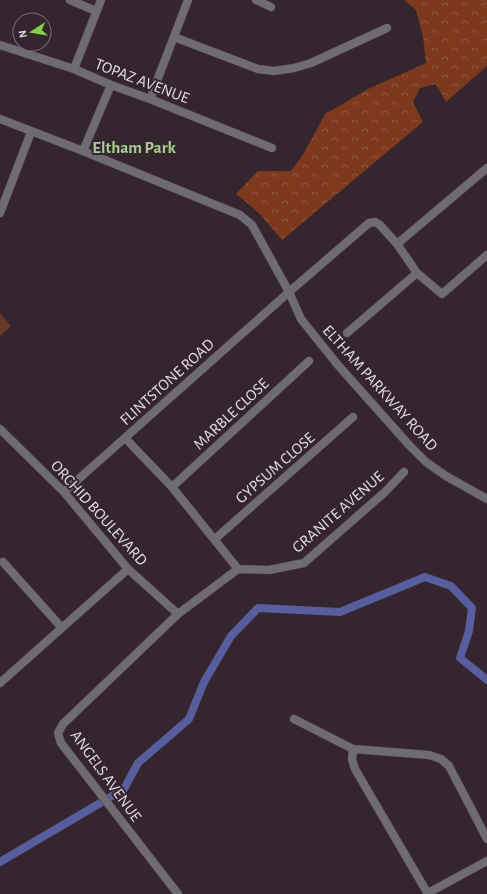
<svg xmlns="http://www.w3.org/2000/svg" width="487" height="894" font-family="'Alegreya Sans',sans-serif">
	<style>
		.forest { fill: url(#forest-crowns) }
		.pitch { fill: #653a29 }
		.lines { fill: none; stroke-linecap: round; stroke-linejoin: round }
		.canal { stroke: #585d9d; stroke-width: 8 }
		.minor-casing { stroke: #50424b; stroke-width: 9 }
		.tertiary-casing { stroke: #50424b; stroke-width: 9 }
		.minor { stroke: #6f6b73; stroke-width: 8 }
		.tertiary { stroke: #6f6b73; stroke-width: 8 }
		.labels { text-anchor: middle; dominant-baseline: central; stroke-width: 4; stroke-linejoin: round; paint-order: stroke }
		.street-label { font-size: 16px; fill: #e6dbe1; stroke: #34252f }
		.neighbourhood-label { font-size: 17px; font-weight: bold; fill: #a4ce8c; stroke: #34252f }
	</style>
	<defs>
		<pattern id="forest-crowns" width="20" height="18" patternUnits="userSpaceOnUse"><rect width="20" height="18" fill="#7c391d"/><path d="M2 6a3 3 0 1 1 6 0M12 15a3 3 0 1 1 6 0" fill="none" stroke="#8f553e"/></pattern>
	</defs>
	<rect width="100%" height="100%" fill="#34252f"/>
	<path class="forest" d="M404,0h83v66l-41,36 -10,-18 -16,4 -7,14 10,20 -141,118 -24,-28 -22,-18 22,-23h33l13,-18 21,-39 43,-25 58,-26 -3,-26 -7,-27z"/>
	<path class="pitch" d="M0,313l11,13 -11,10z"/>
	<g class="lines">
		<path class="canal" d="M0,862l124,-73 14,-26 51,-44 15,-37 27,-46 27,-28 82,4 85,-35 26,9 21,22 -3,23 -9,27 27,22"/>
		<defs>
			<path id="minor" d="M70,0l26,11
				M256,0l15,7
				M174,37l84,32 16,2 20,-3 17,-5 76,-35
				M0,45l74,24 37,16 39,14 122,49
				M74,69l27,-69
				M150,99l38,-99
				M83,151l28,-66
				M0,213l31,-81
				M397,244l90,-76
				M347,333l70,-60
				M0,429l64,63 64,77 50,45
				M125,438l47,49 66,82
				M172,487l137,-126
				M64,492l225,-200 80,-69 6,-1 5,3 17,19 20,29 25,21 45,-39
				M215,539l138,-122
				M3,562l59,66
				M0,683l128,-114
				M294,719l59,30 76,6 12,4 8,7 38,73
				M353,749l-1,10 3,10 73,125
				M428,893l59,-32
				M178,894l-117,-151 -3,-10 5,-9 115,-110 60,-45 31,1 35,-7 81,-71 19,-20"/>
			<path id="tertiary" d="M0,119l83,32 157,64 12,10 37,67 12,27 36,45 72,81 17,17 20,14 41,23"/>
		</defs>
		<use href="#minor" class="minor-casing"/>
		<use href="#tertiary" class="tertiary-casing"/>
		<use href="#minor" class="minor"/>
		<use href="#tertiary" class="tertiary"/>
	</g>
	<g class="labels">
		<g class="street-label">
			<text transform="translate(142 81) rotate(21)">TOPAZ AVENUE</text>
			<text transform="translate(167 382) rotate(-42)">FLINTSTONE ROAD</text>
			<text transform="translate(380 388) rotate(48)">ELTHAM PARKWAY ROAD</text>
			<text transform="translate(231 414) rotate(-43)">MARBLE CLOSE</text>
			<text transform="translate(275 468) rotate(-41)">GYPSUM CLOSE</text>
			<text transform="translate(338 512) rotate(-41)">GRANITE AVENUE</text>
			<text transform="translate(99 513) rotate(48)">ORCHID BOULEVARD</text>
			<text transform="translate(106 776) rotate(54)">ANGELS AVENUE</text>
		</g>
		<g class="neighbourhood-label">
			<text x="134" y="147">Eltham Park</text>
		</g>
	</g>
	<g transform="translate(32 32) rotate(258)"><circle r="19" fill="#34252f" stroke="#7b6e76"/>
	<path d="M0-3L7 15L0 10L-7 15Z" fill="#83d04e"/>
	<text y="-6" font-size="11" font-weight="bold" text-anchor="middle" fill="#e6dbe1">N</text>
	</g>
</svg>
